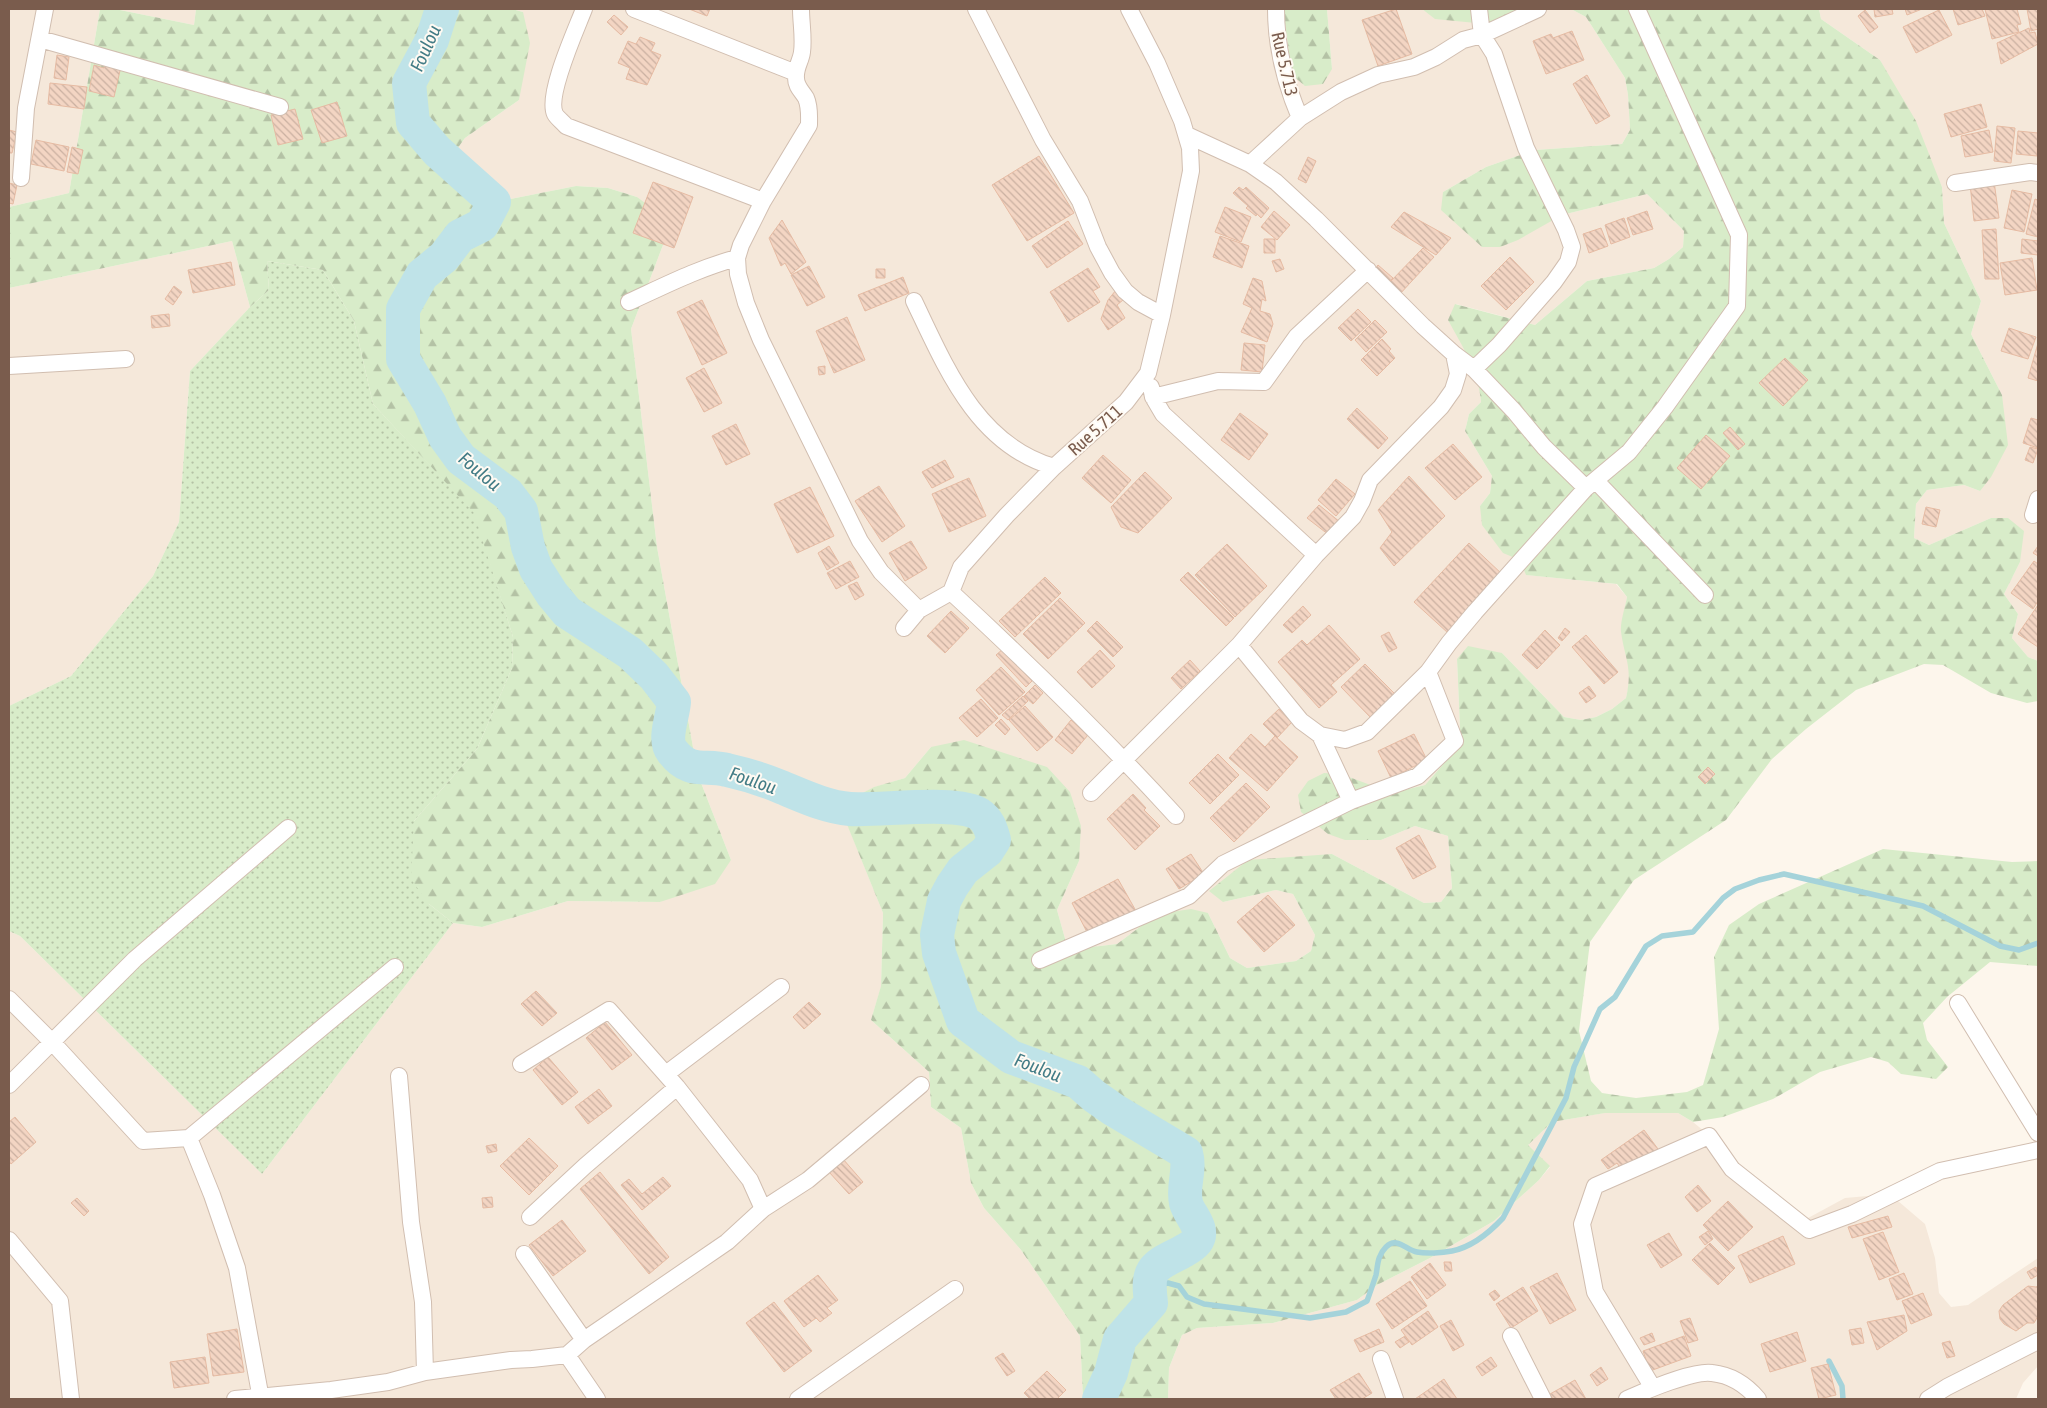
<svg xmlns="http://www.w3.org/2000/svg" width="2047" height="1408" font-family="'Asap Condensed',sans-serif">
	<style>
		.residential { fill: #f5e8da }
		.grass { fill: url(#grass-dots) }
		.forest { fill: url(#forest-firs) }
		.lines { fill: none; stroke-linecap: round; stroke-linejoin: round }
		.stream { stroke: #a5d3da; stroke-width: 5.5 }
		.river { stroke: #bfe3e8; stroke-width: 34 }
		.building { fill: url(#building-back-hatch); stroke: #e6bba3 }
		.street-casing { stroke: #d1beb0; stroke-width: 18 }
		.street { stroke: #fff; stroke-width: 16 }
		.labels { text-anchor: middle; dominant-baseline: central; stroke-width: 4; stroke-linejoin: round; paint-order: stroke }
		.street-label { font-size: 18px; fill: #7a5c4d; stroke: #fffaf3 }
		.water-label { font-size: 19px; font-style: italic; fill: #437c86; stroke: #fffaf3 }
	</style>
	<defs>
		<pattern id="grass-dots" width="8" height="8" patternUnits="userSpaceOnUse" patternTransform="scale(1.25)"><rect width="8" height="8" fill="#d8ecc9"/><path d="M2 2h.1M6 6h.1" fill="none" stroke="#b4c2a5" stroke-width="1.8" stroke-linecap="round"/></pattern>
		<pattern id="forest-firs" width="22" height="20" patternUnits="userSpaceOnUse" patternTransform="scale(1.25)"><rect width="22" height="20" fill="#d8ecc9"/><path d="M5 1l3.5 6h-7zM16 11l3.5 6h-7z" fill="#b4c2a5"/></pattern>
		<pattern id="building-back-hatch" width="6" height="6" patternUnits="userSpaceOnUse" patternTransform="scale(1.25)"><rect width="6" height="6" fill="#f3d5c3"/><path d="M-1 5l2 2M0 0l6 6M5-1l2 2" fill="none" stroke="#cab0a1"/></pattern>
	</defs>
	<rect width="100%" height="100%" fill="#fdf6ec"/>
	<path class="residential" d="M9,9h91l-31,184 -60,14z
		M115,9h81l-2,16z
		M512,9h771l9,66 40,-6 -5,-60h95l14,10 100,-10h35l15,8 39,61 3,17 2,35 -8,14 -87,6 -49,17 -43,25 119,23 85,-21 37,37 -1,16 -14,12 -15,9 -67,13 -52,44 -79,-21 24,81 1,17 -12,12 -4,17 27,45 -2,17 -10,13 40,54 7,15 89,9 11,13 -6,33 8,33 1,17 -4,18 -14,11 -16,8 -15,3 -17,-3 -62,-64 -45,6 3,69 -13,32 -22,25 -33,8 -11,47 34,-14 33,10 4,52 -11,14 -17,1 -92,-49 -109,48 53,-12 17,4 22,41 -4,16 -15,10 -49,7 -17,-10 -22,-45 -51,1 -40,30 -34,4 -17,-6 -9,-32 22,-49 -148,-114 -26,31 -30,9 -22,11 -19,-7 49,122 -2,74 -10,33 58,52 2,35 30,21 10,55 13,25 37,42 59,86 3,63h-1074v-468l11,5 242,238 191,-251 29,4 86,-26 92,1 71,-42 -33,-85 -41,-228 -26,-218 32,-84 -26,-48 -29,-9 -32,-2 -91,18 -28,-13 -10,-28 18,-25 54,-38 4,-88z
		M1819,9h219v652l-10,-4 -16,-19 6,-24 -14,-20 16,-32 -29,-44 -62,27 -15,-7 2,-34 11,-14 37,-5 16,6 22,-96 -31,-61 10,-33 -37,-78 -2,-36 -62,-127 -59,-41z
		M232,241l18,66 -60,64 -11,151 -26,54 -82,100 -62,30v-418z
		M1604,1113h74l15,9 29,24 59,72 16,6 48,-26 34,-3 19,6 27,23 10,34 4,35 12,14 17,-2 70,-47v108l-15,17 -7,16h-848l1,-31 13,-33 15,-7 76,-5 84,-23 20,-15 53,-27 64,-37 45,-41 11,-13 -22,-22 24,-23z"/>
	<path class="grass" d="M267,261l56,9 31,51 19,83 102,109 38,124 -1,31 -35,81 -63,72 15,83 24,19 -191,251 -242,-238 -11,-5v-225l62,-30 82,-100 26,-54 11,-151 60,-64 19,-17z"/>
	<path class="forest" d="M100,9h15l79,16 2,-16h316l11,3 7,31 -11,57 -54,38 -18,25 10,28 28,13 91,-18 32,2 29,9 24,18 2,30 -32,84 26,218 41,228 33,85 -16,24 -55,18 -92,-1 -86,26 -29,-4 -24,-19 -18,-25 3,-58 63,-72 35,-81 1,-31 -39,-124 -101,-109 -19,-83 -31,-51 -56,-9 2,29 -19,17 -18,-66 -223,47v-81l60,-14z
		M1283,9h44l5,60 -9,15 -18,2 -13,-11z
		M1422,9h114l-50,15 -51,-5z
		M1571,9h248l2,10 59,41 36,61 26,66 2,36 37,78 -10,33 31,61 6,50 -17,32 -11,14 -16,-6 -37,5 -11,14 -2,34 15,7 62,-27h17l16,13 -4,31 -16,32 14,20 -6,24 16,19 10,4v40l-11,2 -36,-10 -48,-28 -19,-1 -68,26 -50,39 -34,30 -46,61 -92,60 -44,62 -11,89 12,50 11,12 34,5 51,-6 16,-7 16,-56 -5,-72 15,-32 30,-21 124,-55 129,13 26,-1v105l-48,-4 -43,35 -24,26 4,17 21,27 -12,12 -35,-5 -13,-12 -17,-5 -51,15 -47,27 -50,18 -30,5 -15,-9h-73l-53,9 -24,23 22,21 -11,14 -45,41 -64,37 -53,27 -20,15 -84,23 -76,5 -15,7 -13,33 -1,31h-85l-3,-63 -59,-86 -37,-42 -13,-25 -10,-55 -30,-21 -2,-35 -58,-52 10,-34 2,-73 -50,-123 20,8 21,-11 31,-9 26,-31 33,-7 83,27 23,25 11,34 -2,35 -22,49 9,32 17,6 34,-4 40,-30 34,-5 17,4 22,45 17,10 49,-7 15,-10 4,-16 -22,-41 -17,-4 -53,12 -14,-11 39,-31 84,-6 92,49 17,-1 11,-14 -4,-52 -33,-10 -34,14h-36l-17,-6 -27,-22 -3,-17 10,-14 16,-8 17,1 51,19 33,-8 22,-25 13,-32 -3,-69 11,-13 34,7 62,64 17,3 15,-3 16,-8 14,-11c7,-31 -1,-38 -5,-66 -1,-10 4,-24 6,-35l-10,-13 -91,-9 -6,-15 -17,-7 -21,-28 -2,-19 10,-13 2,-17 -27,-45 4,-17 12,-12c-2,-31 -19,-56 -33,-82l7,-16 80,21 52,-44 67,-13 15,-9 14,-12 1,-16 -37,-37 -85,21 -44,25 -18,7h-18l-41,-37 2,-18 43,-25 49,-17 87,-6 8,-14 -2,-35 -3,-17 -39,-61z"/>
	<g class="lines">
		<path class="stream" d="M1149,1287l19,-4 11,3 8,11 17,7 106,14 36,-6 21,-11c3,-8 6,-17 9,-26 2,-10 1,-19 10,-28 11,-11 20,3 31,5 9,2 25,1 35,-1 20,-4 37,-18 51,-33l63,-120 8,-31 26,-58 15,-12 31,-51 16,-10 31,-4 30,-34 12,-9 24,-9 25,-6 139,32 77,40 19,4 19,-7
			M1829,1361l13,25 1,13"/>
		<path class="river" d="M442,9l-10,31 -23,43 4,40 24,28 57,51 -12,23 -22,11 -16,21 -22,18 -19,34v50l27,45 15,33 16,22 47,35 13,17 7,36 8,22 16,25 15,18 63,41 24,23 20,26c-1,14 -11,37 -2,49 18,24 33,13 55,19 18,4 37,10 54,17 22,9 45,20 69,22 30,2 107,-9 129,5 9,6 12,15 15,26l-7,11 -24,19 -11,16 -8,15 -7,34 2,18 24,68 48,36 67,25 16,14 20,14 72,43c5,18 -4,32 0,50 3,12 20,26 10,39 -4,5 -11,8 -16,11 -29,14 -33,17 -29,50l-31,36 -9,34 -12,26"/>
	</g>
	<path class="building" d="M689,9h21l-3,7z
		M1396,9l16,45 -34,12 -16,-46z
		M1874,9h18l1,5 -18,3z
		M1905,9h17l-15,6z
		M1953,9h29l3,7 -27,9z
		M1985,9h32l4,15 -4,1 2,7 -27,7z
		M2027,9h11v20l-7,2z
		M1865,10l13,17 -8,6 -12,-17z
		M1939,10l13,25 -36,18 -13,-26z
		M614,15l14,12 -7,8 -14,-13z
		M2029,28l1,5 5,-1 3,12 -37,20 -4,-21z
		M1572,31l12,29 -38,14 -13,-33 18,-7 2,4z
		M640,37l15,6 -4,8 10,4 -14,30 -21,-6 4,-11 -12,-5 10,-22 8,3z
		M57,55l12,2 -3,23 -12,-2z
		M106,58l16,4 -8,35 -25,-6 5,-26 10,3z
		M1587,75l23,41 -14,8 -23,-40z
		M50,83l37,4 -3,22 -36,-5z
		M337,102l10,34 -25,7 -11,-33z
		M1981,104l6,23 -36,10 -7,-23z
		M295,109l8,30 -25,6 -7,-30z
		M1997,126l18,2 -4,35 -17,-2z
		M9,130l8,2 -5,21h-3z
		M1989,130l4,22 -28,5 -4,-21z
		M2018,131l20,2 -1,23 -21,-2z
		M36,140l33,7 -5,24 -33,-7z
		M72,147l11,3 -5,24 -11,-2z
		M1039,156l35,57 -47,28 -35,-56z
		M1308,157l8,4 -10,22 -8,-4z
		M1994,181l5,37 -25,3 -4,-37z
		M653,182l40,15 -19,51 -41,-15z
		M9,183l8,2 -4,19 -4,-1z
		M1239,187l4,3 3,-3 23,21 -8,10 -4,-4 -1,2 -10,-8 2,-2 -15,-13z
		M2012,190l20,4 -8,38 -20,-4z
		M2035,199l3,1v37l-12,-3z
		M1225,207l26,10 -10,25 -26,-10z
		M1274,211l16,14 -13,15 -16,-13z
		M1647,211l6,18 -20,6 -6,-17z
		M1404,212l47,26 -15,17 -45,-28z
		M1624,218l6,19 -19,7 -6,-19z
		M782,220l24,42 -15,12 -6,-11 -4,3 -12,-28z
		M1068,221l15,23 -36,24 -15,-22z
		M1601,228l7,18 -19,7 -6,-19z
		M1996,229l3,50h-14l-3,-49z
		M1220,236l29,10 -7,22 -29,-11z
		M1264,239h11v14h-11z
		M2022,239l16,2v14l-17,-2z
		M1423,248l11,9 -35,38 -11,-11z
		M1510,257l24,25 -28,28 -25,-24z
		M2032,258l5,32 -32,5 -5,-32z
		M1280,259l4,10 -8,3 -4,-11z
		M231,262l4,23 -42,8 -5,-23z
		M1378,265l15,13 -7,7 -14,-12z
		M809,266l16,31 -18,9 -16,-31z
		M1088,268l12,19 -7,4 7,11 -32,20 -18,-30z
		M876,269h9v9h-9z
		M903,277l6,16 -44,18 -7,-16z
		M1253,278l9,3 4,20 -4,-2 -2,12 10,3 3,10 -6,18 -26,-10 11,-24 -9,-4z
		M174,286l8,6 -9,13 -8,-6z
		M1116,290l7,10 -6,5 8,13 -17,12 -7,-11 7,-19z
		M702,300l25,53 -25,12 -25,-53z
		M1358,309l13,13 -20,19 -13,-13z
		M169,314l1,12 -18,2 -1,-12z
		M847,317l18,43 -31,13 -18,-42z
		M1375,320l12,12 -21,20 -11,-12z
		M2009,328l27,9 -8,22 -27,-8z
		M1382,339l9,10 -2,2 6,7 -18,18 -16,-16z
		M1244,343l21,2 -3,27 -21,-2z
		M2038,343v38l-10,-3z
		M1785,358l23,22 -25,26 -24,-23z
		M825,366v8l-6,1 -1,-8z
		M704,368l18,35 -18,9 -18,-34z
		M1357,408l31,30 -10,11 -31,-30z
		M1240,413l28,21 -19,26 -28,-20z
		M2031,418l7,2v28l-15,-5z
		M736,424l14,30 -24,11 -14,-29z
		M1730,427l15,17 -7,6 -15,-17z
		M1706,435l24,21 -29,33 -24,-21z
		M1453,444l29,33 -27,23 -30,-32z
		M2030,447l8,2 -5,14 -8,-3z
		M1103,455l28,25 -20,23 -29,-25z
		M945,460l9,17 -22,11 -10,-16z
		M1145,472l27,26 -34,35 -17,-6 -10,-20z
		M1409,476l36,40 -51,50 -14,-18 12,-16 -14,-22z
		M969,478l17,38 -37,16 -17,-38z
		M1336,479l19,15 -19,22 -18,-16z
		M879,486l26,40 -23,16 -27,-41z
		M810,487l24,49 -37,17 -23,-49z
		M1319,505l21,17 -11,13 -22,-17z
		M1926,507l14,3 -4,17 -14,-3z
		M911,541l16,27 -22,13 -16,-28z
		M1469,543l34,32 -55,58 -34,-31z
		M1227,544l40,42 -32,31 -40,-42z
		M829,546l10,17 -12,7 -9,-17z
		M2038,546v10l-5,-3z
		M850,561l9,16 -23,12 -9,-16z
		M2034,561l4,3v37l-5,8 -22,-16z
		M1188,572l46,46 -8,8 -46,-46z
		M1045,577l16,16 -46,44 -16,-16z
		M857,582l7,13 -9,5 -7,-14z
		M1060,598l25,25 -37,36 -25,-25z
		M2038,605v42l-20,-13z
		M1303,606l8,9 -19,18 -9,-8z
		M951,611l18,17 -24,25 -18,-17z
		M1097,621l26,26 -10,10 -26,-26z
		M1329,625l31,34 -29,26 6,7 -18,16 -41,-46 24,-22 5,5z
		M1565,628l5,4 -8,9 -4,-3z
		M1545,630l15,15 -23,24 -15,-14z
		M1389,632l8,16 -8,4 -8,-16z
		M1586,635l32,37 -14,12 -32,-37z
		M1003,649l29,32 -6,6 -30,-32z
		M1100,650l15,16 -23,22 -15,-16z
		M1190,660l10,11 -19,18 -10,-11z
		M1365,664l31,31 -24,24 -31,-32z
		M1001,667l24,25 -26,23 -23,-25z
		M1035,685l8,8 -10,11 -9,-8z
		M1589,686l7,10 -10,7 -7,-10z
		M1023,696l5,5 -20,19 -6,-5z
		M981,699l17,19 -21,19 -18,-19z
		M1025,706l28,31 -16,14 -28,-31z
		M1279,709l13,13 -15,16 -14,-14z
		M1001,719l9,10 -5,6 -10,-10z
		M1071,720l17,15 -16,19 -17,-14z
		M1251,734l14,13 10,-11 23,21 -31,34 -38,-33z
		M1414,734l13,26 -36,18 -13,-27z
		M1218,754l21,21 -29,29 -21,-21z
		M1708,767l7,7 -10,10 -7,-7z
		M1246,783l24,24 -36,35 -24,-24z
		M1133,794l13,14 -2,2 16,16 -25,24 -28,-31z
		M1419,835l17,32 -23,12 -17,-31z
		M1191,854l13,20 -25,15 -13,-20z
		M1118,879l18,32 -47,25 -17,-33z
		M1268,895l27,30 -31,27 -27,-30z
		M536,991l21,22 -15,13 -21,-22z
		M809,1002l12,12 -17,15 -11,-12z
		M605,1022l27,33 -20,15 -26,-32z
		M548,1057l30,35 -16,13 -29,-35z
		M599,1089l13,17 -24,18 -13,-17z
		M15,1117l21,25 -25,22 -2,-3v-39z
		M1644,1130l14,19 -35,23 -6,-9 -9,6 -7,-9z
		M529,1138l29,28 -29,29 -29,-29z
		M496,1144l1,7 -9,2 -2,-7z
		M843,1159l20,23 -14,12 -20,-22z
		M600,1172l69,85 -20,17 -69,-85z
		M663,1177l8,9 -29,24 -21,-25 8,-6 13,15z
		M1698,1185l13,16 -14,11 -12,-15z
		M492,1197l1,10 -10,1 -1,-10z
		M77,1198l12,13 -5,5 -13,-13z
		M1728,1201l25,26 -25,24 -25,-26z
		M1888,1216l4,11 -40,11 -4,-11z
		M562,1220l24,31 -33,25 -24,-31z
		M1708,1231l5,8 -8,6 -6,-8z
		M1883,1232l16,40 -20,8 -16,-41z
		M1669,1233l13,22 -21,13 -14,-23z
		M1783,1236l12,28 -45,19 -12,-27z
		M1710,1243l25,25 -17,17 -26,-25z
		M1444,1262h7l1,9h-7z
		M1430,1263l16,22 -19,14 -16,-22z
		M2036,1267l2,8 -7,4 -4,-7z
		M1557,1273l19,37 -26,14 -20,-37z
		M1904,1273l9,21 -16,6 -8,-21z
		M818,1275l20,25 -11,8 5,5 -12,9 -4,-4 -12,9 -20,-26z
		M1410,1281l17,25 -35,23 -16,-25z
		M2028,1286l8,1 2,-1v30l-4,7h-7l-11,8 -12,-7 -4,-5 -1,-8 4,-6z
		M1523,1287l15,24 -27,17 -15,-24z
		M1495,1290l5,6 -6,5 -5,-7z
		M1923,1293l9,22 -21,9 -9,-23z
		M774,1302l38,49 -28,21 -38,-49z
		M1428,1311l10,16 -26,18 -11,-15z
		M1904,1315l3,16 -30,19 -10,-28z
		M1690,1318l8,22 -10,3 -8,-22z
		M1451,1320l13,25 -11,6 -13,-25z
		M1861,1328l3,15 -12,2 -3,-15z
		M237,1329l7,43 -31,4 -6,-42z
		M1379,1329l5,13 -24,10 -6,-12z
		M1797,1332l9,29 -36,11 -9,-28z
		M1652,1333l3,8 -11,4 -4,-7z
		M1405,1336l4,6 -9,6 -5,-6z
		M1684,1336l7,20 -41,15 -7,-20z
		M1950,1341l5,15 -8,2 -5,-15z
		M1003,1353l12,18 -8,5 -12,-18z
		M205,1357l4,26 -35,5 -4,-26z
		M1491,1357l6,9 -15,10 -6,-9z
		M1828,1364l8,31 -17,4 -8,-31z
		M1601,1367l7,12 -11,7 -7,-11z
		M1047,1371l19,19 -9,9h-27l-6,-6z
		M1359,1373l13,20 -10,6h-26l-6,-9z
		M1444,1379l13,20h-42z
		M1575,1380l11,19h-33l-3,-5z"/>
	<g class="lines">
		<defs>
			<path id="street" d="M584,9c-8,21 -38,86 -29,105 2,4 8,8 11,12l197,75
				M634,9l162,64
				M801,9c0,14 3,29 1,43 -1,9 -7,16 -6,26 0,9 6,13 10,20 4,9 3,18 3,27l-46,76 -22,44 -4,13 1,16 8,29 15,37 99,201 21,31 38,38
				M976,9l67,131 37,61 18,46 14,26 13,18 13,11 24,13
				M1129,9l28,54 25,58 8,27 1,23 -29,144 -14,58 -22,29 -72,65 -47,48 -46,52 -10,25c78,72 153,145 225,224
				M1276,9c0,38 9,74 24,109
				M1479,9l3,26 56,-26
				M40,39l240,68
				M1187,135l63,29 26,18 40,37 107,107 31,28 20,15 40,42 30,36 42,41
				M1250,164l50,-46 41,-26 37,-17 36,-8 22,-10 27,-17 19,-5 12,19 32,94 40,82 6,17 -4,15 -14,20 -55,63 -25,24
				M21,178l5,-70 19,-99
				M1955,183l75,-11 8,1
				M914,301c32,67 63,144 140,166
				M629,302c35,-16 70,-34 108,-44
				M9,366l117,-7
				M1151,387l2,10 10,17 153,141
				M1153,397l65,-16 46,1 33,-46 71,-66
				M1596,481l109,114
				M2033,515l5,-16
				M904,628l15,-18 32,-18
				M1239,645l62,76 19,14 25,5 22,-8 61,-60 21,-29 26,-31 111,-124 43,-36 36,-45 72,-101 2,-71 -102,-226
				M1320,735l31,66
				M1091,793l148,-148 77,-90 37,-38 9,-16 8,-21 71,-73 12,-17 5,-16 -4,-20
				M1040,960l149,-64 34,-32 128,-63 67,-25 37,-35 -27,-69
				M9,999l44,44 90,98 46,-3
				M1958,1003l80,130
				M521,1064l88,-54 68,77 73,93 13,29
				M666,1074l115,-87
				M399,1076l12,146 12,80 2,70
				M9,1085l126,-126 153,-131
				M530,1217l55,-51 92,-79
				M9,1240l51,61 11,98
				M524,1254l60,86
				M1511,1336l32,63
				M567,1355l30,44
				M1381,1359l14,40
				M1653,1388l-58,-96 -13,-68 13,-38 114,-50 23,33 77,61 43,-16 88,-43 98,-21
				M235,1399l96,-9 57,-8 37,-10 86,-12 21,-1 35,-4 17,-15 143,-98 36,-33 45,-29 113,-95
				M261,1399l-24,-131 -25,-73 -23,-57 206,-171
				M798,1399l157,-110
				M1627,1399c18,-8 67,-29 85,-26 19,2 35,13 46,26
				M1928,1399l19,-12 91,-46"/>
		</defs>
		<use href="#street" class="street-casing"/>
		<use href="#street" class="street"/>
	</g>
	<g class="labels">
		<g class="street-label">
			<text transform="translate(1285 64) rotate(77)">Rue 5.713</text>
			<text transform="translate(1095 430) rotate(-42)">Rue 5.711</text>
		</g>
		<g class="water-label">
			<text transform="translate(425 48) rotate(-66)">Foulou</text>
			<text transform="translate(480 471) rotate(40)">Foulou</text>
			<text transform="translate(753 780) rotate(19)">Foulou</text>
			<text transform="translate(1038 1067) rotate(21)">Foulou</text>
		</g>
	</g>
	<rect width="2047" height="1408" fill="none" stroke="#7a5c4d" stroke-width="20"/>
</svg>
